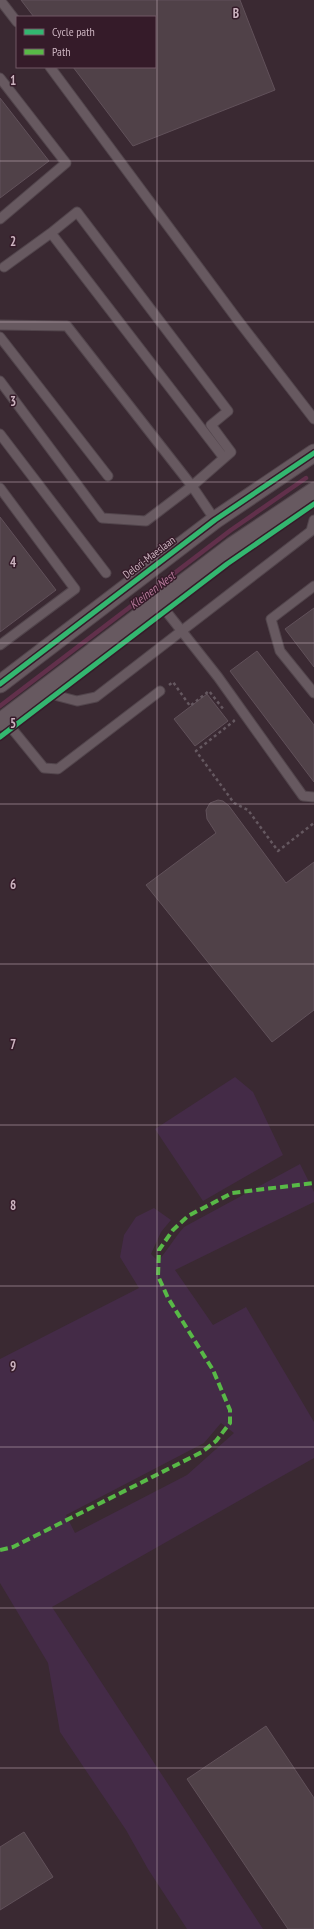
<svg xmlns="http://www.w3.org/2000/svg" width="314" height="1929" font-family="'PT Sans Narrow',sans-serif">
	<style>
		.green { fill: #442b47; fill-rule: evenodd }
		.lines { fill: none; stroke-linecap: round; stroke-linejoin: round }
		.stream { stroke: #61304b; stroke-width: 4.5 }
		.building { fill: #504148; stroke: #61515a }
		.service-casing { stroke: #52454c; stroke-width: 11 }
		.minor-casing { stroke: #52454c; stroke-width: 19 }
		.path { stroke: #655860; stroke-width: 2.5; stroke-dasharray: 3 3; stroke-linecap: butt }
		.service { stroke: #675960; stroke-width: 9 }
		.minor { stroke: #675960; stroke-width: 17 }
		.quiet { stroke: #58b947; stroke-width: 4; stroke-dasharray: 8 4; stroke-linecap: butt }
		.cycleway-casing { stroke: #351b29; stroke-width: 8 }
		.cycleway { stroke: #33b770; stroke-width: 5 }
		.grid { fill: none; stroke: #cbb3bf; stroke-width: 1; stroke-opacity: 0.55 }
		.labels { text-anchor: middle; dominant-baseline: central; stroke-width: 3; stroke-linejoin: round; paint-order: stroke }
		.street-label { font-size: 11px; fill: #cbb3bf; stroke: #351b29 }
		.water-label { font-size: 12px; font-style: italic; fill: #b57899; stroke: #351b29 }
		.grid-label { font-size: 13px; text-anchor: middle; font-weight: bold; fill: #cbb3bf; stroke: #351b29; stroke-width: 3; stroke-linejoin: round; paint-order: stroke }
	</style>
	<rect width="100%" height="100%" fill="#3a2932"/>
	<path class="green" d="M235,1077l18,15 30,63 -80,46 -48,-72z
		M300,1164l14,28v10l-139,68 38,55 33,-18 68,115v36l-262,149 211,322h-76l-39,-60 -22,-39 -66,-98 -12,-69 -48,-80v-224l139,-71 -19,-31 4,-22 12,-18 18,-9 17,12 -10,12 -10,22 7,7c10,-11 16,-23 26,-34zM221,1423l13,10 -47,42 -112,58 -9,-18 138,-72z"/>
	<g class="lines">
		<path class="stream" d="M0,706l231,-176 75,-52"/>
	</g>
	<path class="building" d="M21,0h219l35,90 -142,56 -60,-79h82v-50h-121z
		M0,98l49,63 -49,37z
		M0,517l56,73 -56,42z
		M314,608v59l-29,-38z
		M257,651l57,74v57l-84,-111z
		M207,694l21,27 -33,25 -21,-27z
		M218,800l5,1 6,5 57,77 28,-21v148l-42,32 -126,-157 70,-52 -9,-14 -1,-9 4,-7z
		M266,1726l48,72v131h-26l-101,-150z
		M24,1832l29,45 -53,33v-63z"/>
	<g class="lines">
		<defs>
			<path id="service" d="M0,0l17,22
				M50,67l187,252 77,100
				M0,78l66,85 -66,56
				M4,267l47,-34
				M0,325l67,1 125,160 23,34
				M0,337l108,139
				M0,381l102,137 44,3 46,-35 39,-34 -20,-27 17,-14 -151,-199 -26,21 173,225
				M0,434l106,139
				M0,488l75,101 -75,56
				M314,586l-43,33 9,32 34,42
				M158,601l60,76 85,119 11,1
				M39,691l38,10 19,-4 215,-166 3,-11
				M4,719l40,49 14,1 102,-78"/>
			<path id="minor" d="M0,684l215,-164 99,-67
				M0,722l232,-176 82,-55"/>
		</defs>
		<use href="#service" class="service-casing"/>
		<use href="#minor" class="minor-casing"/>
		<path class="path" d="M169,685l4,-3 17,24 19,-15 15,19
			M233,720l1,1 -38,30 38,52 14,7 30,41 36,-28"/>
		<use href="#service" class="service"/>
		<use href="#minor" class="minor"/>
		<path class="quiet" d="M0,1550l13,-3 189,-95 14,-11 14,-18v-13l-17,-40 -45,-72 -10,-22 1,-26 14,-20 15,-14 44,-23 82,-10"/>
		<defs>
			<path id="cycleway" d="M0,684l215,-164 99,-67
				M0,737l227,-173 87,-60"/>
		</defs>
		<use href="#cycleway" class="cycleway-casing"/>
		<use href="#cycleway" class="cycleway"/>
	</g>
	<path class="grid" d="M157,0v1929M0,161h314M0,322h314M0,482h314M0,643h314M0,804h314M0,964h314M0,1125h314M0,1286h314M0,1447h314M0,1608h314M0,1768h314"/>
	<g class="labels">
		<g class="street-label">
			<text transform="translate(149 557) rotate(-37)">Delori-Maeslaan</text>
		</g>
		<g class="water-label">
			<text transform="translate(152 590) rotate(-37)">Kleinen Nest</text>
		</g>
	</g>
	<g class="grid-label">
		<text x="236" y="18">B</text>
		<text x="13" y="85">1</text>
		<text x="13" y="246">2</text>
		<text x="13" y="406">3</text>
		<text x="13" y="567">4</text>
		<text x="13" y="728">5</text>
		<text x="13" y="889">6</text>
		<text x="13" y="1049">7</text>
		<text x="13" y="1210">8</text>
		<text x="13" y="1371">9</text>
	</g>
	<rect x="16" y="16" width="140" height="52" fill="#351b29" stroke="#715865"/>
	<rect x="24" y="29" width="20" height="6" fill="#33b770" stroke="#715865"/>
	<text x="52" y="36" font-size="12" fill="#cbb3bf">Cycle path</text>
	<rect x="24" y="49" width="20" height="6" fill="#58b947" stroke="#715865"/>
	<text x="52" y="56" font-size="12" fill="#cbb3bf">Path</text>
</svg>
